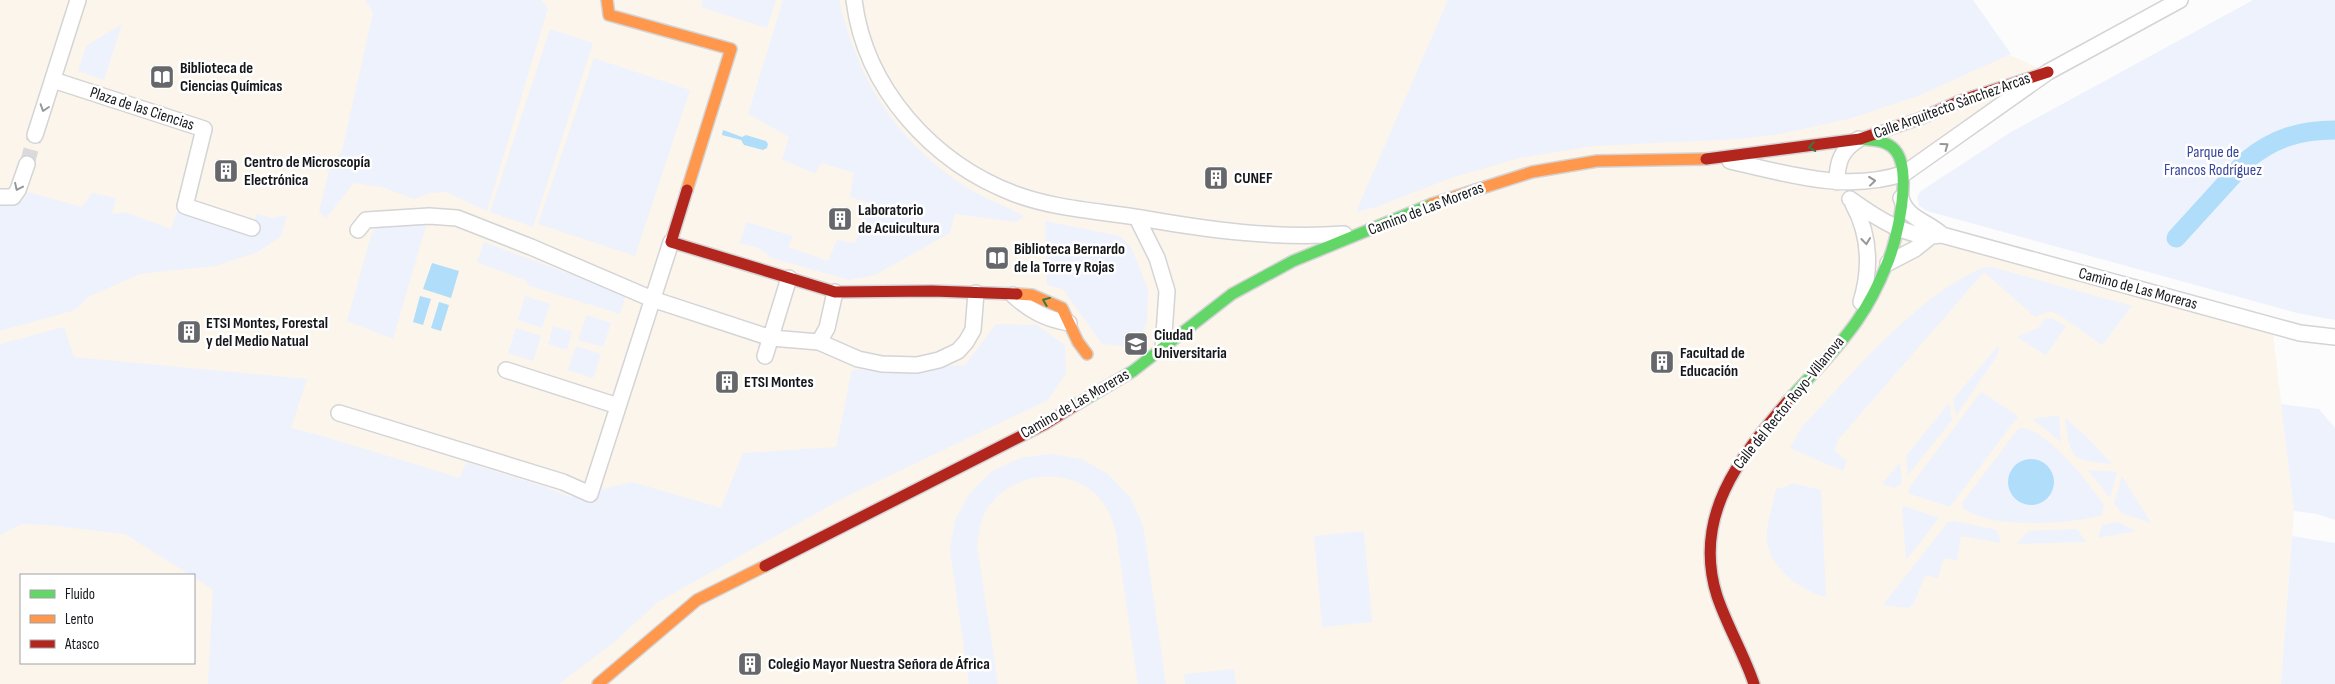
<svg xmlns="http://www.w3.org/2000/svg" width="2335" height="684" font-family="'Sofia Sans Condensed',sans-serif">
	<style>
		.education { fill: #fcf5eb; fill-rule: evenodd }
		.green { fill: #eef2fd }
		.water { fill: #afddfa }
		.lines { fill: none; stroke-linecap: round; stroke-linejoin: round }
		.canal { stroke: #afddfa; stroke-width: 19 }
		.street-tunnel { stroke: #dadadb; stroke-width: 15; stroke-dasharray: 15 8; stroke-linecap: butt }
		.street-casing { stroke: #d4d4d6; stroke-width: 18 }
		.fast-casing { stroke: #d4d4d6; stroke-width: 14 }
		.slow-casing { stroke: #d4d4d6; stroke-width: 14 }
		.jam-casing { stroke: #d4d4d6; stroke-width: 14 }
		.street { stroke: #fff; stroke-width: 15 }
		.fast { stroke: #63d668; stroke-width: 11 }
		.slow { stroke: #ff974d; stroke-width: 11 }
		.jam { stroke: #b3261e; stroke-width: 11 }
		.oneway { stroke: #969798 }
		.oneway2 { stroke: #3c7642 }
		.labels { text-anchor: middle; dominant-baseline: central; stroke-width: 5; stroke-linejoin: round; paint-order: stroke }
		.poi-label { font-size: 16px; font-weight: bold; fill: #16171b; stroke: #fff; text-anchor: start }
		.street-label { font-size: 16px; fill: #16171b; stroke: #fff }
		.park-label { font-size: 16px; fill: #37459a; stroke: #fff }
	</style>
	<rect width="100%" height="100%" fill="#fcfcfd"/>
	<path class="education" d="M0,0h1963l38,51 47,21 -143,101 -3,25 23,27 347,100 22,186 -13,173h-2281zM21,575h173v88h-173z"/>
	<path class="green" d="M365,0h176l7,8 -61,203 -41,-19 -16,1 -16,6 -32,-12 -28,-4 -28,35 -7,-7 11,-44 12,-16 31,-139z
		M703,0h73l-9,28 -66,-21z
		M783,0h56c18,78 55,137 121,183 19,13 43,22 64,33l-8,6 -61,-8 -5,19 -75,42 -26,5 -77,-22 -11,-9 -21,-6 6,-21 47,14 -5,11 40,14 9,-21 18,3 15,-40 -20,-6 4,-24 -33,-10 -6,11 -33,-15 7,-22 -41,-23z
		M1448,0h525l38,54 -91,41 -68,23 -72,16 -40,5 -147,7 -74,12 -68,20 -72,28 -23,6z
		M2253,0h82v320l-38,-7 -370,-102 -8,-5 -2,-9 4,-6 90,-59z
		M122,24l-18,56 -26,-9 8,-25z
		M550,29l43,14 -60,184 -43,-15z
		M594,58l96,32 -55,166 -97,-32z
		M28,192l54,15 10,-14 24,5 -4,16 13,-2 46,17 7,-20 73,19 6,-14 16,4 14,-3 -6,21 -23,16 -43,14 -75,8 -52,23 -13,13 -75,21v-127c14,4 22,1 28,-12z
		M1045,221l75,15 11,11 17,42 -1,33 -8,18 -17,6 -20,-2 -39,-55 -16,-4z
		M427,222l-34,117 -46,-18 25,-89 7,-6z
		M484,242l142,53 -6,19 -90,-28 -5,-6 -48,-18z
		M1985,267h7l140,39 -30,39 -44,-31 -9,-3 -14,6 -51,-45 -146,168 -3,11 12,10 -4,10 -53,-23 11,-20c50,-52 117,-135 184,-161z
		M525,296l25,8 -8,24 -24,-8z
		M587,315l24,8 -8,24 -25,-7z
		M2051,318l15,8 -20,29 -29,-18 22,-10 6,-8z
		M996,324l41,1 28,20 1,28 -18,27 -201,96 -189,106 -45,41 -54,41h-351l5,-94 -19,-13v-2h-4l-65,-41 -78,-9 -25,-1 -22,11v-191l64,-17 10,30 233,22 -16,49 28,7 141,43 6,-16 79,25 25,10 62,-15 89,26 22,-55 93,-6 16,-77 113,-5z
		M553,326l19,6 -5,18 -19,-6z
		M516,328l25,8 -8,25 -25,-8z
		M1999,345l-1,9 -42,62 -3,-17z
		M576,346l25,8 -8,24 -25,-8z
		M1981,392l37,24 -68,91 -40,-13 -2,-3 3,-6z
		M1949,403l3,17 -44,55 -2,-19z
		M2281,404l38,5 16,19v92l-18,-6 -23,-3z
		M2059,415l2,27 -29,-23z
		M2065,418l22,19 25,27c-41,-4 -42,-5 -47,-46z
		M2022,428c27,3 67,55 82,77l-2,10c-31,10 -114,14 -139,-7l-1,-5 56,-74z
		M1051,454l30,5 27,15 22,23 13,28 23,159h-28l-22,-151c-2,-7 -4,-15 -8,-22 -23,-45 -87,-44 -117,-8 -10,12 -12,28 -14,43l21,138h-29l-19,-134 5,-30 15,-27 22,-22 28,-13z
		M1900,462l2,21 -8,5 -12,-4z
		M2088,470l29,2 -7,26z
		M2122,476l29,47 -30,-10 -7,-10z
		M1792,483l29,7 5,107c-25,-6 -58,-30 -59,-58 -1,-16 6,-34 9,-50l10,-2z
		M1904,506l35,12 -33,42 -4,-52z
		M1954,521l43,9 4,13 -40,-7 -4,25 -10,-3 -4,2 -5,18 -13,-3 -11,29 -5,4 -26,-3 61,-78 4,-5z
		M2118,522l18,9 -38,7 4,-13z
		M2077,529l9,13 -69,2 11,-13z
		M1364,531l8,91 -50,5 -8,-91z
		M2292,536l43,7v141h-54z
		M1234,669l2,15h-51l-1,-10z"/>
	<path class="water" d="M723,130l19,7 4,-2 20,6 2,3 -1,4 -4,2 -19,-5 -3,-5 -19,-5z
		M432,263l27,8 -8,27 -28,-9z
		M420,296l11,3 -8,26 -10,-3z
		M439,302l10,3 -8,26 -10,-3z
		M2008 482a23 23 0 1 1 46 0a23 23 0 1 1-46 0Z"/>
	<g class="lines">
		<path class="canal" d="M2176,238l71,-78c27,-22 53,-30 88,-30"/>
		<path class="street-tunnel" d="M27,164l8,-29"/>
		<defs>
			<path id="street" d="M854,0c11,89 79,163 161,194 40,15 84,17 126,24 67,12 135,21 203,16
				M53,80l151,49 -19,77 67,22
				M35,135l43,-135
				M1730,161c58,13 117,32 175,12l143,-101 132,-72
				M1837,182c0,-20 4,-32 22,-43
				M0,197h13l5,-7 9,-26
				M1901,198c6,21 26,23 40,36
				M1850,199c25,18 60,42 92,36l358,98 35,4
				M1853,204c17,31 18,65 8,98
				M1137,218l20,40 10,33 -4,57
				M358,230l8,-10 63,-4 28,2 74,29 121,52 119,39 48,4 39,17 24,5 35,1 22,-5 19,-9 8,-9 7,-12 3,-37
				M1888,263l27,-14 15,-12
				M1013,295c17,16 33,24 56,28
				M819,342l8,-14 8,-36
				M765,356l24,-78
				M506,370l112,36
				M339,413l224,69 27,12 81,-252"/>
			<path id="fast" d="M1787,402c23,-26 50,-52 70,-81 12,-17 22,-37 30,-57 10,-23 26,-93 8,-114 -9,-10 -22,-10 -35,-11
				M1074,406l59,-35 99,-77 61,-33 139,-57"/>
			<path id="slow" d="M607,0l2,15 122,34 -44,141
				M1432,204l100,-32 65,-11 109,-2
				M1017,294l15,1 30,13 16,34 9,12
				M598,684l99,-84 68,-34"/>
			<path id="jam" d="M1706,159l154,-20 59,-20 41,-18 88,-29
				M687,190l-16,52 164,50 97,-1 85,3
				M765,566l280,-142 29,-18
				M1754,684c-10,-30 -27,-58 -37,-88 -25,-79 22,-138 70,-194"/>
		</defs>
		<use href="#street" class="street-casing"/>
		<use href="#fast" class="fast-casing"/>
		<use href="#slow" class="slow-casing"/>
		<use href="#jam" class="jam-casing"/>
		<use href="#street" class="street"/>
		<use href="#fast" class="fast"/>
		<use href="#slow" class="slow"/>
		<use href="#jam" class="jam"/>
	</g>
	<defs><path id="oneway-chevron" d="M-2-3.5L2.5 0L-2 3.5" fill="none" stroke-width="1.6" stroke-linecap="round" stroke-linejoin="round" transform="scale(1.25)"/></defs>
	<g class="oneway">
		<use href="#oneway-chevron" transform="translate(44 108) rotate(108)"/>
		<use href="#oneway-chevron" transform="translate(1945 146) rotate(-36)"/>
		<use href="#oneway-chevron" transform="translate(1872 181) rotate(-6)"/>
		<use href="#oneway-chevron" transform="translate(18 187) rotate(115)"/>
		<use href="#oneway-chevron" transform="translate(1866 241) rotate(84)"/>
	</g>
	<g class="oneway2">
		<use href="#oneway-chevron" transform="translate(1812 147) rotate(171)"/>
		<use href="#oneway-chevron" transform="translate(1046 301) rotate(-158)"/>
	</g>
	<defs>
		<symbol id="library-square" viewBox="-11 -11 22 22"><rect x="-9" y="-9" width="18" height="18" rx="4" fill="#66676a" stroke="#fff"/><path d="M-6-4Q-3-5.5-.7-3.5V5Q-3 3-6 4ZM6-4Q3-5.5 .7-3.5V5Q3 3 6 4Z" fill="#fff"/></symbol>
		<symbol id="building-square" viewBox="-11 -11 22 22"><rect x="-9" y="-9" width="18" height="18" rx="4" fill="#66676a" stroke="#fff"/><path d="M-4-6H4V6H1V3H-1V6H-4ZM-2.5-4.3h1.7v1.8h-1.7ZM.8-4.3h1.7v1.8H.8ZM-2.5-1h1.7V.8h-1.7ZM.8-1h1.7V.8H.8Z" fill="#fff"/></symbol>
		<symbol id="university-square" viewBox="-11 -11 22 22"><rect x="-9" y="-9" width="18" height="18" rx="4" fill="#66676a" stroke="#fff"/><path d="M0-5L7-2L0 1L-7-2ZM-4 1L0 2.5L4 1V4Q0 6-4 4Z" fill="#fff"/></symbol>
	</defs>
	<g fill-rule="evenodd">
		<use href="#library-square" x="148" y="63" width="28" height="28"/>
		<use href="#building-square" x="212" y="157" width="28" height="28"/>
		<use href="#building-square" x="1202" y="164" width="28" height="28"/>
		<use href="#building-square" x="826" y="205" width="28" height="28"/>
		<use href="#library-square" x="983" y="244" width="28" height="28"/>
		<use href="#building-square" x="175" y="318" width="28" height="28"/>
		<use href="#university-square" x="1122" y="330" width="28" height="28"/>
		<use href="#building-square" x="1648" y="348" width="28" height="28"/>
		<use href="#building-square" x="713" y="368" width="28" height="28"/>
		<use href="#building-square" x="736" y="650" width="28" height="28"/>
	</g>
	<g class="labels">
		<g class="poi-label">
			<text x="180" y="68">Biblioteca de<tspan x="180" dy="18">Ciencias Químicas</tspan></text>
			<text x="244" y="162">Centro de Microscopía<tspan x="244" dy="18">Electrónica</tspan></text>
			<text x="1234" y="178">CUNEF</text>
			<text x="858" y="210">Laboratorio<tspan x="858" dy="18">de Acuicultura</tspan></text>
			<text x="1014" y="249">Biblioteca Bernardo<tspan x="1014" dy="18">de la Torre y Rojas</tspan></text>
			<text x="206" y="323">ETSI Montes, Forestal<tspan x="206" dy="18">y del Medio Natual</tspan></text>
			<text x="1154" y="335">Ciudad<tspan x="1154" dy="18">Universitaria</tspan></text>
			<text x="1680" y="353">Facultad de<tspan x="1680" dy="18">Educación</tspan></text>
			<text x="744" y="382">ETSI Montes</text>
			<text x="768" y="664">Colegio Mayor Nuestra Señora de África</text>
		</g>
		<g class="street-label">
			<text transform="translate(1952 106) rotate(-20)">Calle Arquitecto Sánchez Arcas</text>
			<text transform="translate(142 109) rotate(18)">Plaza de las Ciencias</text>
			<text transform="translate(1426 209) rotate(-21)">Camino de Las Moreras</text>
			<text transform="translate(2138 289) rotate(15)">Camino de Las Moreras</text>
			<text transform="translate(1789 403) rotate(-51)">Calle del Rector Royo-Villanova</text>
			<text transform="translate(1075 404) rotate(-30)">Camino de Las Moreras</text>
		</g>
		<g class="park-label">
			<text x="2213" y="152">Parque de<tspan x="2213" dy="18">Francos Rodríguez</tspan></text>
		</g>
	</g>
	<rect x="20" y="574" width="175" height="90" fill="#ffffff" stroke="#a2a2a4"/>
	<rect x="30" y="590" width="25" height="8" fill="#63d668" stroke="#a2a2a4"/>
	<text x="65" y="599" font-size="15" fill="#16171b">Fluido</text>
	<rect x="30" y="615" width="25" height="8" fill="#ff974d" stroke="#a2a2a4"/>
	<text x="65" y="624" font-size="15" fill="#16171b">Lento</text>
	<rect x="30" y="640" width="25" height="8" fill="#b3261e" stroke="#a2a2a4"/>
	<text x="65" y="649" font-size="15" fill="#16171b">Atasco</text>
</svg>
